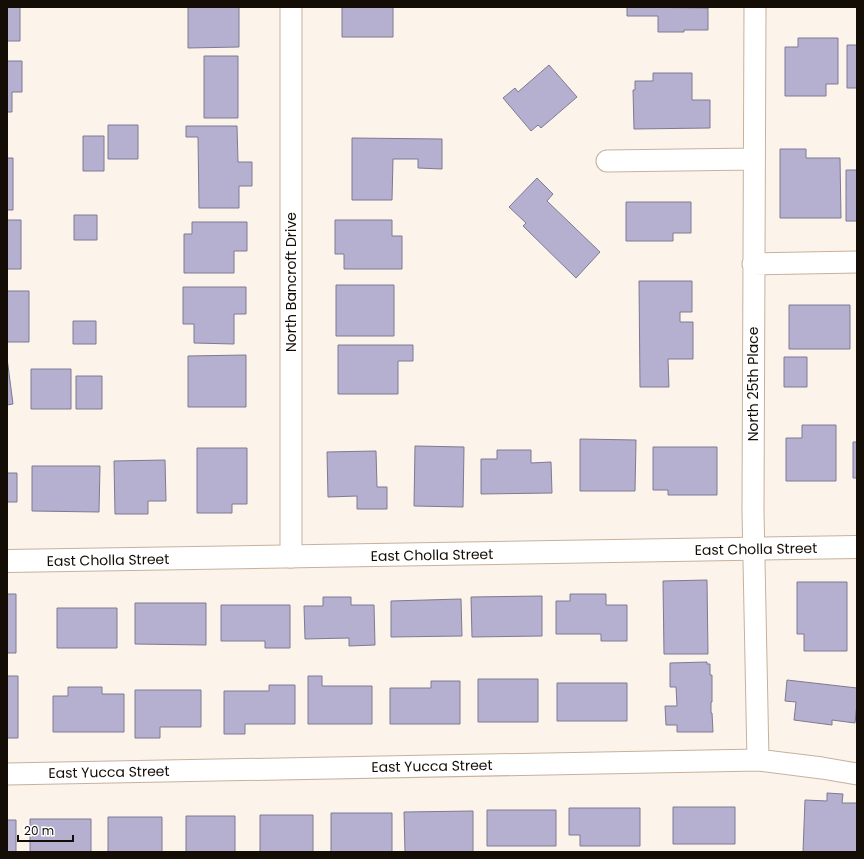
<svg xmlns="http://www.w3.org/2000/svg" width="864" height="859" font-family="Poppins,sans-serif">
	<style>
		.building { fill: #b5afd0; stroke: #7e7a92 }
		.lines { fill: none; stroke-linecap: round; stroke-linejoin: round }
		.street-casing { stroke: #c6b19d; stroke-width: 23 }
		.secondary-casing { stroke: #c6b19d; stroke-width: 24 }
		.street { stroke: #fff; stroke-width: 21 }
		.secondary { stroke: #fff; stroke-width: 22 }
		.labels { text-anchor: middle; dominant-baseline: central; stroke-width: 3.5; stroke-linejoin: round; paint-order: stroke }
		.street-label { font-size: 14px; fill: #140d06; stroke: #fff }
	</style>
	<rect width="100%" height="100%" fill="#fcf3ea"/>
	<path class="building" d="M7,7h13v34h-13z
		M188,7h51v40l-51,1z
		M342,7h51v30h-51z
		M627,7l81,1v22h-24v2h-26v-16h-31z
		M798,38h40v46h-12v12h-41v-49h13z
		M847,45h10v43h-10z
		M204,56h34v62h-34z
		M7,61h15v31h-10v20h-5z
		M549,65l28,32 -36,31 -3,-3 -7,6 -28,-33 12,-10 3,4z
		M653,73h39v27h18v28l-76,1 -1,-39h2v-9h18z
		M108,125h30v34h-30z
		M186,126h51l1,36h14v24h-13v22h-40l-1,-71h-12z
		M83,136h21v35h-21z
		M352,138l90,1v30l-24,-1v-9h-25l-1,41h-40z
		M780,149h26v9h34l1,60h-61z
		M7,158h6v52h-6z
		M846,170h11v51h-11z
		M537,178l16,16 -6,7 53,51 -24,26 -53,-52 3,-3 -17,-16z
		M626,202h65v31h-18v8h-47z
		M74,215h23v25h-23z
		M7,220h14v49h-14z
		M335,220h57v16h10v33h-58v-15h-9z
		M192,222h55v29h-13v22h-50v-39h8z
		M639,281h53v31h-12v10h13v37h-25l1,28h-29z
		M336,285h58v51h-58z
		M183,287h63v27h-12v30l-40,-1v-19h-11z
		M7,291h22v51h-22z
		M789,305h61v44h-61z
		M73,321h23v23h-23z
		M338,345h75v16h-15v33h-60z
		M246,355v52h-58v-51z
		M784,357h23v30h-23z
		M7,358l6,46 -6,1z
		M31,369h40v40h-40z
		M76,376h26v33h-26z
		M802,425h34v56h-50v-43h16z
		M580,439l56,1 -1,51h-55z
		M853,442h4v36h-4z
		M415,446l49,1 -1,60 -49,-1z
		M653,447h64v48h-49v-5h-15z
		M197,448h50v56h-15v9h-35z
		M497,450h34v13l20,-1 1,31 -71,1v-35h16z
		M376,451l1,36h10v22h-30v-13l-29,1 -1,-45z
		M165,460l1,41h-18v13h-33l-1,-53z
		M32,466h68l-1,46 -67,-1z
		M7,473h10v29h-10z
		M707,580l1,74h-44l-1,-73z
		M797,582h50v69h-43v-17h-7z
		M7,594h9v59h-9z
		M570,594h36v11h21v36h-26v-7h-45v-33h14z
		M542,596v40l-70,1 -1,-40z
		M323,597h28v8h23l1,40 -26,1v-8l-44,1 -1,-33h19z
		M461,599l1,37 -71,1v-36z
		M135,603h71v42l-71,-1z
		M221,605h69v43h-25v-7h-44z
		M57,608h60v40h-60z
		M707,662v2h3v11h2v27h-1v11h1l1,19h-36v-7h-11l-1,-19h12l-1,-19h-6v-24z
		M7,676h11v62h-11z
		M308,676h14v10h50v38h-64z
		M478,679h60v43h-60z
		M787,680l70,8v15l-2,20 -23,-3v5l-38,-5 2,-18 -11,-1z
		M431,681h29v43h-70v-36h41z
		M557,683h70v38h-70z
		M269,685h26v39h-50v10h-21v-43h45z
		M68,687h34v7h22v38h-71v-36h15z
		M135,690h66v37h-41v11h-25z
		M827,793l16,1 -1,9h15v49h-54l2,-52 22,1z
		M673,807h62v37h-62z
		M569,808h71v38h-60v-11h-11z
		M487,810h69v36h-69z
		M473,811v41h-68l-1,-40z
		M331,813h61v39h-61z
		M260,815h53v37h-53z
		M186,816h49v36h-49z
		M108,817h54v35h-54z
		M30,819h61v33h-61z
		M7,820h9v32h-9z"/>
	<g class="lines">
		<defs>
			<path id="street" d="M755,7l-2,504 5,249
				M607,161l147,-2
				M753,264l104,-2
				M291,557v-550
				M7,774l751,-14 64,8 35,6"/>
			<path id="secondary" d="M7,561l850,-14"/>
		</defs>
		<use href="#street" class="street-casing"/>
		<use href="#secondary" class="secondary-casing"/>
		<use href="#street" class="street"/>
		<use href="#secondary" class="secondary"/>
	</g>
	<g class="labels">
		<g class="street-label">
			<text transform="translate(291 282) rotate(-90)">North Bancroft Drive</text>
			<text transform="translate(753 384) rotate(-90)">North 25th Place</text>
			<text transform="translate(756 549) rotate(-1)">East Cholla Street</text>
			<text transform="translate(432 555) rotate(-1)">East Cholla Street</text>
			<text transform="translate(108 560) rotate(-1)">East Cholla Street</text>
			<text transform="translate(432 766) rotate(-1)">East Yucca Street</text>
			<text transform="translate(109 772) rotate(-1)">East Yucca Street</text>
		</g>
	</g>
	<rect width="864" height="859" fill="none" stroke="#140d06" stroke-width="16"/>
	<path d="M18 835v6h55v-6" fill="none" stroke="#140d06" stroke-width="2"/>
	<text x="24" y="835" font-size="12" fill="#140d06" stroke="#ffffff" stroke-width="3" paint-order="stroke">20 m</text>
</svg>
